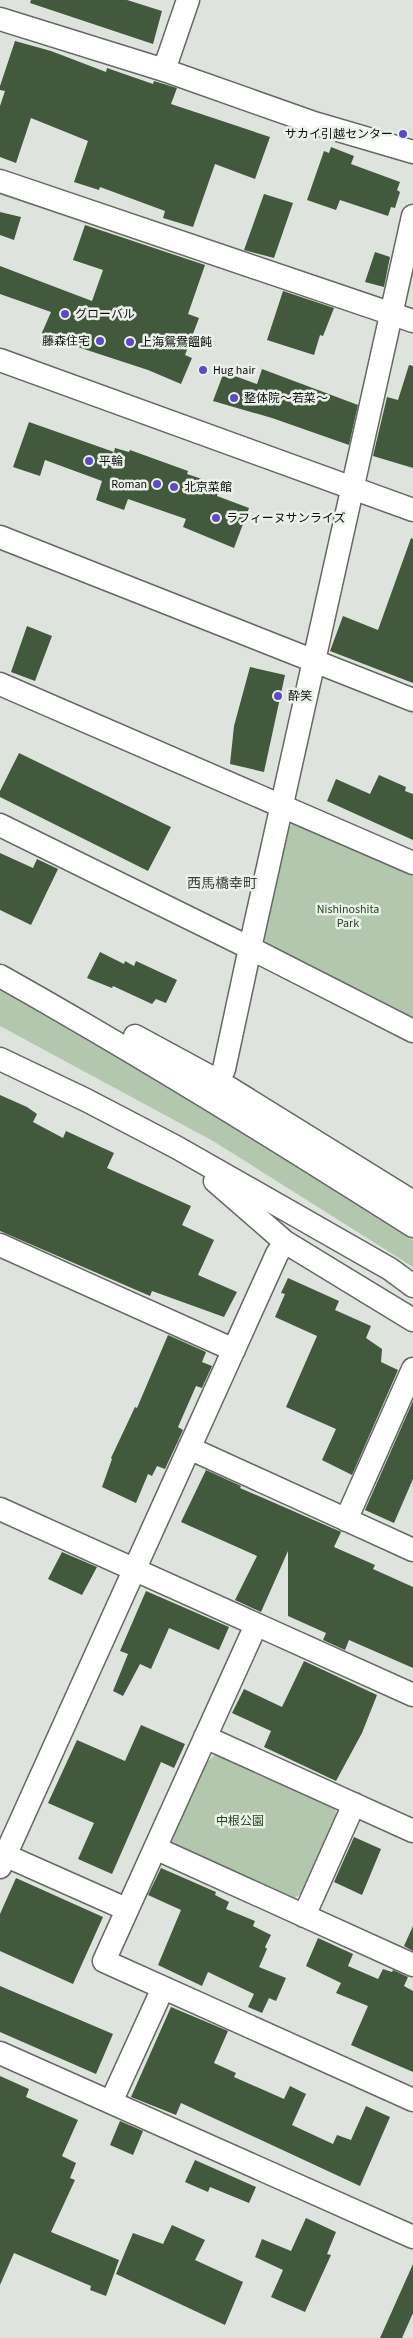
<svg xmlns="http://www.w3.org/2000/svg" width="413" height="2338" font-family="'Source Sans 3','Noto Sans JP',sans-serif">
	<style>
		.green { fill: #b2c7ae }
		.building { fill: #42593e }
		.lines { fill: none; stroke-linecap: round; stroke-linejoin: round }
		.minor-casing { stroke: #646963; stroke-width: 25 }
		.minor { stroke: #fff; stroke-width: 22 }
		.poi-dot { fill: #5e4bc4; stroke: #ebf1ea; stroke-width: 2 }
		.labels { text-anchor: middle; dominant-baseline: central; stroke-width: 5; stroke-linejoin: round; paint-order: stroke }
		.poi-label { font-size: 12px; fill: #0c0e0c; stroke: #ebf1ea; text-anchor: start }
		.park-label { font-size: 12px; fill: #24491e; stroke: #ebf1ea }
		.neighbourhood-label { font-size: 14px; fill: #3c413b; stroke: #ebf1ea }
	</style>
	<rect width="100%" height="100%" fill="#dee4dd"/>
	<path class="green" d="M292,824h8l113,50v147l-141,-72 -11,-13 24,-104z
		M0,988l281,165 132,87v27l-200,-126 -213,-115z
		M215,1755l120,53 2,11 -30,72 -15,8 -118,-52 -2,-8 36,-78z"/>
	<path class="building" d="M31,0h96l35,11 -9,33 -123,-41z
		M15,41l36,10 55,21 1,-4 46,16 1,-3 23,7 -6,16 99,33 -15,42 -40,-15 -22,63 -30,-9 2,-7 -65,-24 -1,3 -25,-8 14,-41 -57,-23 -15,45 -16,-6v-51l5,-15 -5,-1v-4z
		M331,147l23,9 -3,8 49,18 -3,8 3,2 -5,16 -4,-1 -3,9 -48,-16 -4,10 -29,-10 17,-49 5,2z
		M264,194l29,9 -19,55 -30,-8z
		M0,212l21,5 -7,23 -14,-5z
		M85,225l120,40 -17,49 11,4 -14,37 7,3 -11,26 -33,-14 -107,-35 10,-23 -51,-18v-28l92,35 11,-31 -30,-10z
		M375,252l15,5 -6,30 -19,-5z
		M283,291l51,17 -11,28 -3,-1 -6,20 -47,-15z
		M409,365l4,1v102l-40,-12 14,-59 11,3z
		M262,369l96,36 -9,40 -77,-27 -59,-17 11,-29 33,12z
		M29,422l85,30 1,-4 14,4 1,-2 58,21 -1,3 33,11 -3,11 32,12 -15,40 -51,-21 3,-8 -58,-20 -4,11 -28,-10 6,-19 -57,-21 -5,16 -27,-9z
		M411,538l2,1v144l-83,-32 13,-35 35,14z
		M27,626l25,10 -17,45 -24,-9z
		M250,667l35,8 -21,97 -34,-8 4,-38z
		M19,753l152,74 -23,44 -148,-74v-6z
		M379,775l27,12 -1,4 8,3v46l-86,-39 9,-22 34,15z
		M0,853l33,15 4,-9 21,10 -27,56 -31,-15z
		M100,952l24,12 1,-3 9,5 2,-5 41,19 -11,23 -10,-4 -4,5 -39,-18 -1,2 -25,-10z
		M0,1095l27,12 10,7 -4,8 30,16 3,-7 48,22 -7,15 84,38 -9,19 32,15 -16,35 39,17 -13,25 -72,-26 -2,5 -150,-65z
		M288,1278l51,23 -4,9 36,16 -5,12 16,11 -1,13 17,8 -46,105 -30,-15 14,-31 -50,-22 31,-71 -42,-19 10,-23 -4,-1z
		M168,1335l38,17 -4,10 10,4 -10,22 -6,-2 -18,41 5,3 -18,39 -8,-3 -5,10 -4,-2 -12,29 -34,-16 10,-28 -1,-1 24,-51 2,1z
		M413,1401v78l-19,44 -29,-13z
		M206,1470l35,16 -1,2 99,43 2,1 -7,15 41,18 -2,4 40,18v81l-64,-28 -4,10 -22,-10 3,-7 -38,-17v-65l-27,61 -26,-12 22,-44 -76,-34z
		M62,1552l35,15 -15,28 -34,-16z
		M146,1591l83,36 -10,23 -50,-22 -18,41 -11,-5 -17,32 -10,-5 15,-37 -8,-3z
		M304,1661l73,34 -15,38 -26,48 -72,-34 7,-16 -39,-18 12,-24 38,18z
		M141,1725l44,19 -11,24 -13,-6 -49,112 -34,-15 16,-36 -46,-20 29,-63 48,21z
		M354,1837l27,12 -19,46 -28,-13z
		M161,1868l55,24 -1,3 14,7 -3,7 29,12 -2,5 18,9 -6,12 2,2 -8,18 27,11 -10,23 -7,-3 -7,15 -14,-6 6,-13 -46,-22 -6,14 -44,-21 23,-55 -33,-15z
		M16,1878l87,39 -30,67 -73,-33v-37z
		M413,1926v25l-9,-5z
		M318,1938l35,16 -5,12 30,13 5,-10 9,3 1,-2 15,7 -4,9 9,5v81l-62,-27 17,-39 -32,-13 5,-10 -35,-17z
		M0,1986l113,48 -17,40 -96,-42z
		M171,2007l57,24 -14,32 22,10 -2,4 50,22 6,-13 16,8 -14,31 41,19 4,-9 14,5 15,-34 24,11 -30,69 -179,-83 -5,12 -45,-18z
		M0,2076l29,13 -3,8 52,23 -16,36 14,7 -6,15 5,2 -24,52 68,28 -13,36 -16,-6 1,-4 -77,-33 -14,32z
		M120,2121l23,10 -10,24 -23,-10z
		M195,2160l61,27 -7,16 -39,-16 -2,5 -23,-10z
		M306,2218l30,14 -9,22 4,1 -26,57 -34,-15 12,-27 -28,-13 7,-18 29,12z
		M172,2225l33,15 -10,20 48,22 -18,43 -109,-51 17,-41 30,11z
		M413,2264v49l-11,25h-22z"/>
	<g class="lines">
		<defs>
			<path id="minor" d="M0,19l164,51 150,53 99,29
				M164,70l24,-70
				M0,181l413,140
				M0,360l413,150
				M0,537l413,163
				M0,684l413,179
				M0,825l250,123 163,-732
				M0,976c141,79 277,164 413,250
				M135,1036l83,45 195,121
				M0,1059l86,41 90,47 214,122 23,17
				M218,1081l6,-12 26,-121 163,83
				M215,1181l70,61 128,78
				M0,1245l234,105
				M189,1448l224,102
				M0,1509l413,186
				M346,1520l67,-151
				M256,1625l-152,336 309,139
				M205,1737l208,94
				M155,1848l258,117
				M0,1853l126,56
				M0,1867l277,-613 8,-12
				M304,1916l50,-112
				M0,2053l413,184
				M111,2102l52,-114"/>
		</defs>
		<use href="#minor" class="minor-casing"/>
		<use href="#minor" class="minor"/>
	</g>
	<g class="poi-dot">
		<circle cx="403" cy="134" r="5"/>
		<circle cx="65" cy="314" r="5"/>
		<circle cx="100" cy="341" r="5"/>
		<circle cx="130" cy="342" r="5"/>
		<circle cx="203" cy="370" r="5"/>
		<circle cx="234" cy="398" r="5"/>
		<circle cx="89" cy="461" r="5"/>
		<circle cx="157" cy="484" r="5"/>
		<circle cx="174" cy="487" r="5"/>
		<circle cx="216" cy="518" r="5"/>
		<circle cx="278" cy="696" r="5"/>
	</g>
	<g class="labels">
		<g class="poi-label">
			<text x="393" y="134" text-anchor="end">サカイ引越センター</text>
			<text x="75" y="314">グローバル</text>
			<text x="90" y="341" text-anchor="end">藤森住宅</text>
			<text x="140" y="342">上海鴛鴦饂飩</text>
			<text x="213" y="370">Hug hair</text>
			<text x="244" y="398">整体院〜若菜〜</text>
			<text x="99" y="461">平輪</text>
			<text x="147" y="484" text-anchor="end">Roman</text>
			<text x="184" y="487">北京菜館</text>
			<text x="226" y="518">ラフィーヌサンライズ</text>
			<text x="288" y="696">酔笑</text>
		</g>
		<g class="park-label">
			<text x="348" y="909">Nishinoshita<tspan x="348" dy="14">Park</tspan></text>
			<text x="240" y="1821">中根公園</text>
		</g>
		<g class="neighbourhood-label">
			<text x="222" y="884">西馬橋幸町</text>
		</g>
	</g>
</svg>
